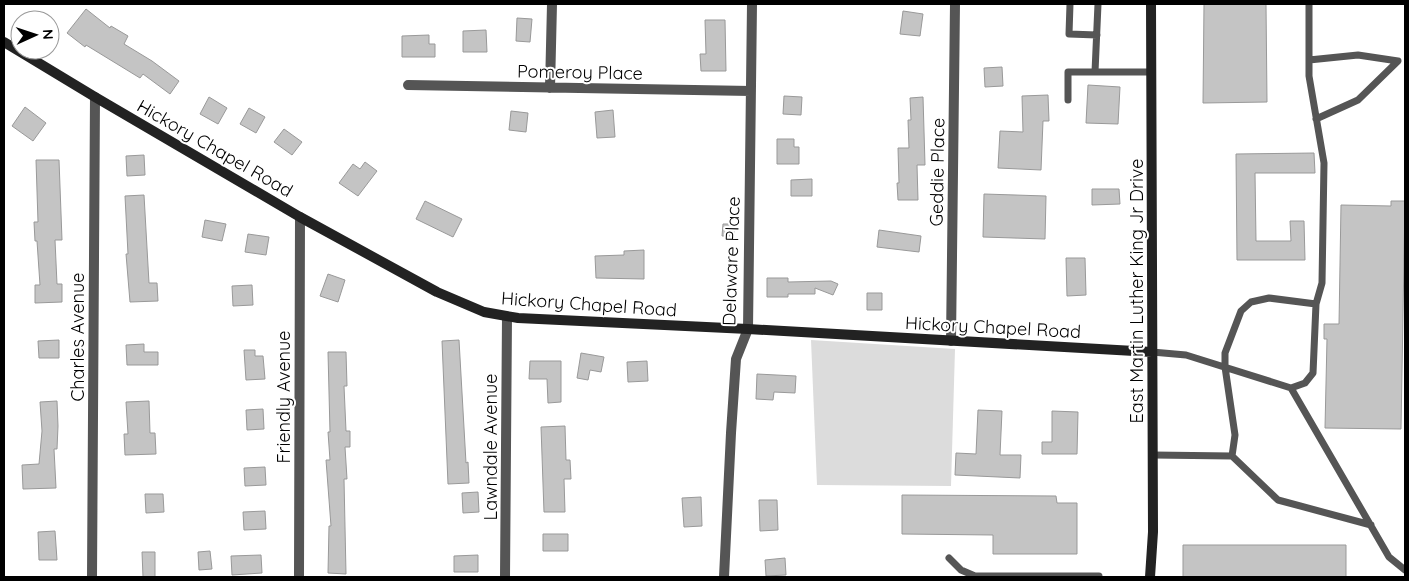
<svg xmlns="http://www.w3.org/2000/svg" width="1409" height="581" font-family="Quicksand,sans-serif">
	<style>
		.green { fill: #dcdcdc }
		.building { fill: #c4c4c4; stroke: #999 }
		.lines { fill: none; stroke-linecap: round; stroke-linejoin: round }
		.lane { stroke: #555; stroke-width: 7 }
		.street { stroke: #555; stroke-width: 10 }
		.secondary { stroke: #222; stroke-width: 10 }
		.labels { text-anchor: middle; dominant-baseline: central; stroke-width: 4; stroke-linejoin: round; paint-order: stroke }
		.street-label { font-size: 18px; fill: #000; stroke: #fff }
	</style>
	<rect width="100%" height="100%" fill="#fff"/>
	<path class="green" d="M811,340l144,9 -4,137 -134,-1z"/>
	<path class="building" d="M1204,4h62l1,98 -64,1z
		M86,9l24,19 1,-2 17,10 -4,8 28,17 27,20 -9,13 -27,-20 -3,4 -54,-33 -1,2 -18,-14z
		M903,11l20,3 -3,22 -20,-2z
		M517,18l15,1 -2,23 -14,-1z
		M705,20h20l1,51h-25l-1,-17h6z
		M486,30l1,22h-24v-21z
		M429,35v9h6v13h-33v-21z
		M1002,67l1,19 -18,1 -1,-19z
		M1088,85l32,2 -2,37 -32,-1z
		M1048,95l1,26h-6l-2,49 -43,-2 2,-37 23,1 -1,-36z
		M784,96l18,1 -1,18 -18,-1z
		M209,97l18,11 -9,16 -18,-10z
		M923,97l2,68h-8l1,35h-20l-1,-17h2l-1,-35h11l-1,-28h3l-1,-22z
		M25,107l21,16 -13,18 -21,-15z
		M249,108l16,9 -9,16 -16,-9z
		M613,110l2,27 -18,1 -2,-26z
		M511,111l17,2 -2,19 -17,-2z
		M284,129l18,13 -10,13 -18,-13z
		M777,139h17v8h5v17h-22z
		M1314,153l1,20h-60l1,68h35l-1,-20h14l1,39h-68l-1,-106z
		M144,155l1,20 -18,1 -1,-20z
		M36,160h23l3,80h-7l2,44h5v18l-27,1v-18h5l-3,-44h-2l-1,-19h4z
		M365,162l12,9 -19,25 -19,-13 14,-19 7,5z
		M812,179v17h-21v-16z
		M1092,189h27l1,15 -28,1z
		M984,194l62,2 -1,43 -62,-2z
		M144,195l5,88h8l1,18 -28,1 -4,-48h2l-3,-58z
		M425,201l37,18 -9,18 -37,-18z
		M1391,201h14l-4,228 -76,-1 2,-89h-3v-15h15l2,-119 50,1z
		M205,220l21,4 -4,17 -20,-4z
		M723,224h11v12h-12z
		M879,230l42,6 -2,16 -42,-5z
		M248,234l21,3 -3,18 -21,-3z
		M644,250v29l-48,-1 -1,-22 29,-1v-4z
		M1066,258h19l1,37 -19,1z
		M328,274l17,6 -7,22 -18,-6z
		M767,278h21v4l43,-1 7,3 -5,11 -18,-7v6h-27v3h-21z
		M252,285l1,20 -20,1 -1,-20z
		M867,293h15v17h-15z
		M59,340v18h-20l-1,-17z
		M459,340l7,123 2,-1 1,21 -21,1 -6,-143z
		M144,344v8h14v13h-31l-1,-20z
		M244,350h11v6h8l2,23 -19,1z
		M328,352h18l1,34h-3l2,45h4v16h-5l2,32h-3l2,95 -18,-1 1,-47h2l-5,-66h4l-2,-28h2z
		M581,353l23,4 -3,15 -11,-2 -2,10 -11,-2z
		M530,361h31v41l-13,1 -1,-24h-18z
		M647,361l1,20 -20,1 -1,-20z
		M757,374l39,2 -1,17 -21,-1 -1,8 -17,-1z
		M57,401l1,25 -1,23h-3l2,39 -33,1 -1,-24 17,-1 3,-33 -2,-29z
		M149,401l1,32h5l1,21 -31,1 -1,-21h4l-2,-32z
		M263,409l1,20 -17,1 -1,-20z
		M978,410l24,1 -2,44h21l-1,23 -65,-3 1,-22 20,1z
		M1052,411l26,1 -1,42h-35v-12h10z
		M565,426l1,34h4l1,19h-7l1,33h-21l-3,-85z
		M265,467l1,18 -21,1 -1,-18z
		M478,492l1,20 -16,1 -1,-20z
		M145,494h18l1,18 -18,1z
		M902,495l154,1 1,7h20v51h-84v-19l-91,-1z
		M701,497l1,29 -18,1 -2,-29z
		M759,500h18l1,30 -18,1z
		M265,511l1,18 -22,1 -1,-18z
		M55,531l2,29h-18l-1,-28z
		M543,534h25v17h-25z
		M1183,545h163v32h-163z
		M210,551l2,18 -13,1 -1,-18z
		M142,552h13v25h-12z
		M261,555l1,18 -30,2 -1,-19z
		M478,555v17h-24v-16z
		M785,558l1,17 -20,1 -1,-16z"/>
	<g class="lines">
		<path class="lane" d="M1070,4l-1,30 28,1
			M1309,60l49,-5 40,6 -40,39 -42,19
			M1095,72l3,-68
			M1068,100v-28h83
			M1152,352l34,3 105,33 14,-5 8,-10 3,-69 6,-21 2,-120 -15,-87v-72
			M1291,388l98,169 16,13
			M1153,455l79,1 46,44 93,25
			M1232,456l3,-21 -10,-68v-14l16,-42 10,-9 18,-4 47,6
			M949,558l12,12 14,6h124"/>
		<path class="street" d="M408,85l343,6
			M550,88l2,-84
			M951,341l4,-337
			M92,577l3,-480
			M299,577l1,-360
			M505,577l2,-260
			M724,577l7,-144 5,-74 12,-30 4,-325"/>
		<path class="secondary" d="M4,42l91,55 205,120 137,75 47,20 34,6 230,11 404,23
			M1150,577l3,-45 -2,-528"/>
	</g>
	<g class="labels">
		<g class="street-label">
			<text transform="translate(580 72) rotate(1)">Pomeroy Place</text>
			<text transform="translate(215 148) rotate(30)">Hickory Chapel Road</text>
			<text transform="translate(937 172) rotate(-89)">Geddie Place</text>
			<text transform="translate(731 261) rotate(-88)">Delaware Place</text>
			<text transform="translate(1136 291) rotate(-90)">East Martin Luther King Jr Drive</text>
			<text transform="translate(589 304) rotate(4)">Hickory Chapel Road</text>
			<text transform="translate(993 327) rotate(3)">Hickory Chapel Road</text>
			<text transform="translate(77 337) rotate(-90)">Charles Avenue</text>
			<text transform="translate(283 397) rotate(-90)">Friendly Avenue</text>
			<text transform="translate(490 447) rotate(-90)">Lawndale Avenue</text>
		</g>
	</g>
	<rect width="1409" height="581" fill="none" stroke="#000000" stroke-width="10"/>
	<g transform="translate(35 35) rotate(87)"><circle r="24" fill="#ffffff" stroke="#999999"/>
	<path d="M0-4L9 19L0 12L-9 19Z" fill="#000000"/>
	<text y="-8" font-size="14" font-weight="bold" text-anchor="middle" fill="#000000">N</text>
	</g>
</svg>
